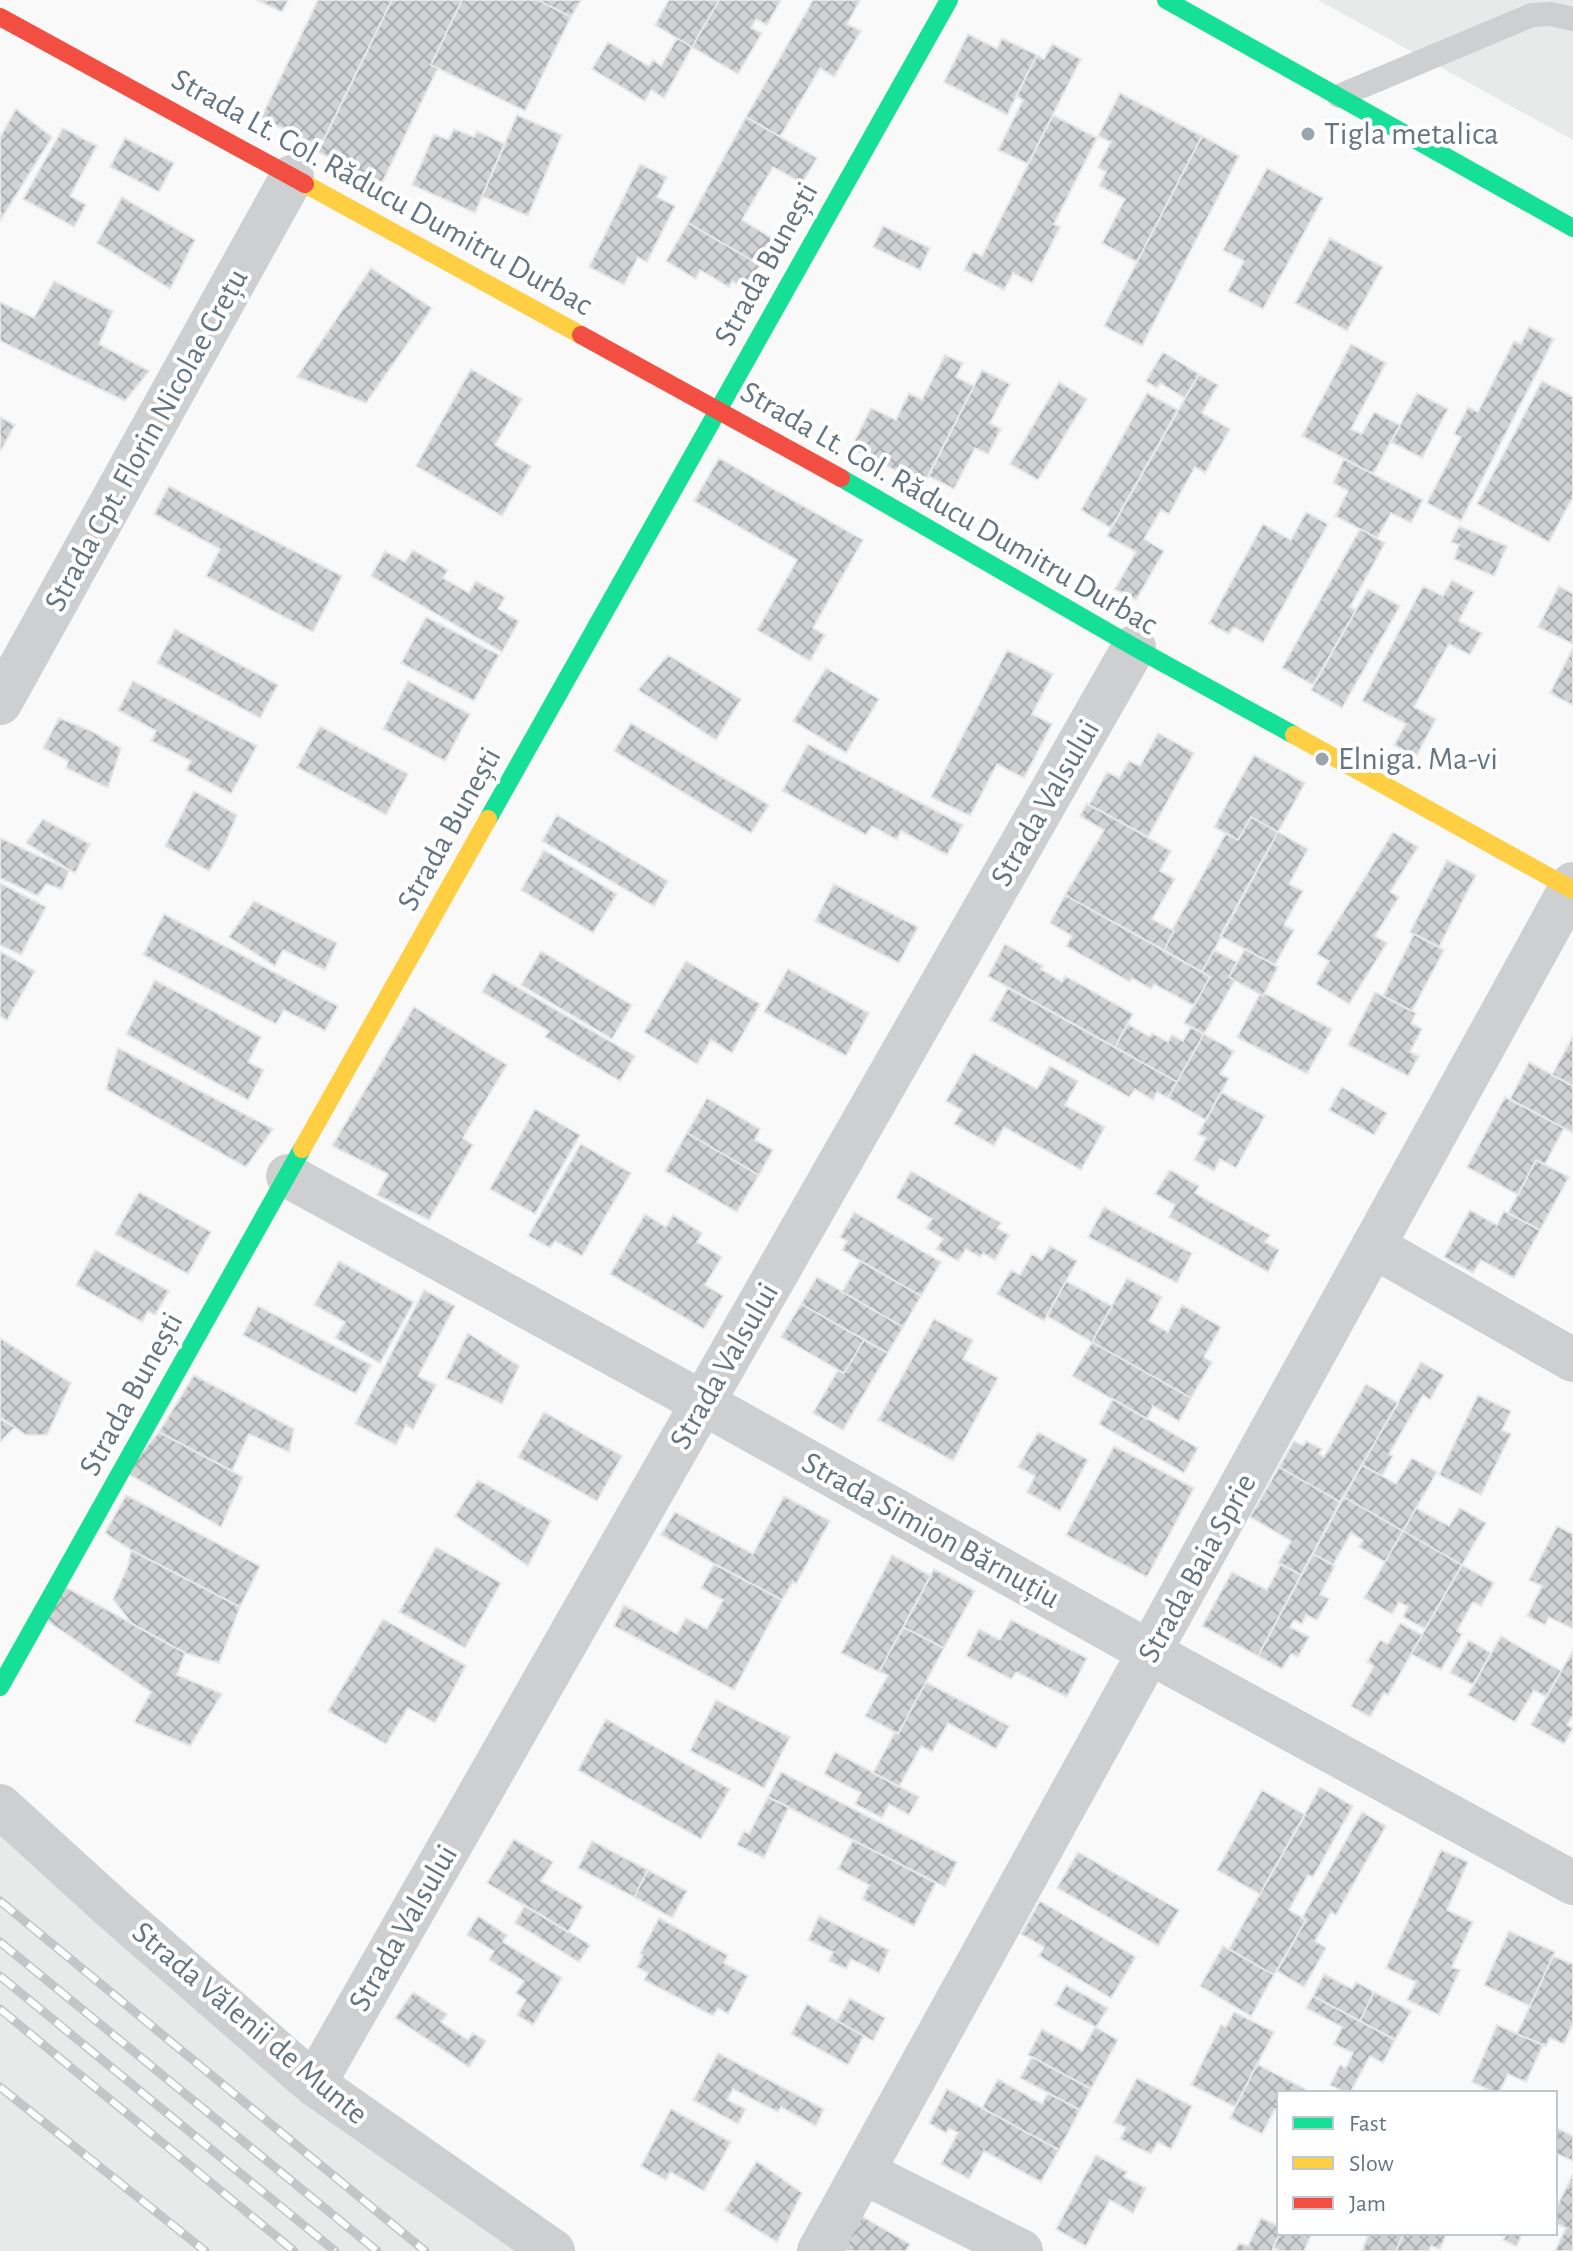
<svg xmlns="http://www.w3.org/2000/svg" width="1573" height="2251" font-family="'Alegreya Sans',sans-serif">
	<style>
		.built { fill: #e8e9e9 }
		.building { fill: url(#building-cross-hatch); stroke: #e8e8e8; stroke-width: 2 }
		.lines { fill: none; stroke-linecap: round; stroke-linejoin: round }
		.lane { stroke: #cecfd0; stroke-width: 24 }
		.street { stroke: #cecfd0; stroke-width: 44 }
		.fast { stroke: #16e098; stroke-width: 18 }
		.slow { stroke: #ffcf43; stroke-width: 18 }
		.jam { stroke: #f24e42; stroke-width: 18 }
		.rail-casing { stroke: #c3c5c6; stroke-width: 9 }
		.rail { stroke: #fff; stroke-width: 6; stroke-dasharray: 18; stroke-linecap: butt }
		.poi-dot { fill: #99a4ac; stroke: #fff; stroke-width: 3 }
		.labels { text-anchor: middle; dominant-baseline: central; stroke-width: 8; stroke-linejoin: round; paint-order: stroke }
		.poi-label { font-size: 32px; fill: #657683; stroke: #fff; text-anchor: start }
		.street-label { font-size: 32px; fill: #657683; stroke: #fff }
	</style>
	<defs>
		<pattern id="building-cross-hatch" width="8" height="8" patternUnits="userSpaceOnUse" patternTransform="scale(2)"><rect width="8" height="8" fill="#d0d2d3"/><path d="M0 0l8 8M0 8l8-8" fill="none" stroke="#acafb1"/></pattern>
	</defs>
	<rect width="100%" height="100%" fill="#f9f9f9"/>
	<path class="built" d="M1318,0h255v140z
		M0,1803l546,448h-546z"/>
	<path class="building" d="M257,0h31l-6,12z
		M318,0h74l-72,147 -59,-29z
		M392,0h70l-31,65 7,3 -56,115 -64,-31z
		M462,0h76l33,17 -46,94 -94,-46z
		M538,0h43l-10,17z
		M669,0h50l-27,47 -37,-22z
		M719,0h62l-14,25 -11,-6 -5,9 11,5 -24,41 -46,-27z
		M813,0h47l-13,24 14,7 -27,46 -14,-9 -40,69 -34,-20z
		M968,34l29,15 5,-11 35,17 -30,60 -63,-33z
		M677,38l15,9 -28,51 -13,-8 -6,11 -53,-32 16,-27 41,24 4,-6 8,6z
		M1052,44l29,15 -53,105 -30,-14 25,-50 -7,-4 21,-41 7,4z
		M1120,93l82,43 -65,126 -35,-19 23,-44 -26,-13 7,-14 -8,-5 13,-25 -13,-6z
		M16,109l36,28 -52,84v-84z
		M517,115l45,20 -34,81 -46,-20z
		M1053,115l44,23 -43,86 6,3 -28,56 -19,-10 -9,17 -40,-20 9,-18 9,4z
		M746,117l71,41 -15,25 -29,-16 -31,53 33,20 -15,25 -72,-42z
		M63,128l34,18 -27,50 16,9 -12,22 -51,-28z
		M454,129l20,8 3,-6 28,13 -30,69 -63,-28 22,-51 14,6z
		M1202,136l37,20 -97,190 -38,-20z
		M125,138l49,25 -15,29 -49,-25z
		M640,164l27,13 -10,20 18,9 -28,56 -9,-5 -14,28 -35,-18z
		M1267,168l56,30 -60,111 -35,-18 16,-30 -21,-11z
		M122,197l73,43 -25,49 -73,-46z
		M688,223l72,42 -14,25 -14,-9 -3,6 -29,-17 -4,9 -30,-18z
		M883,226l47,22 -10,22 -47,-23z
		M1330,238l53,29 -36,64 -52,-28z
		M371,268l61,40 -66,95 -69,-26z
		M54,281l59,30 -14,33 50,27 -24,30 -125,-60v-39l34,16z
		M1529,327l25,12 -93,182 -34,-18 34,-66 -7,-3 14,-27 10,5 36,-71 7,3z
		M1351,344l35,19 -35,66 11,5 12,-22 26,13 -27,49 -71,-38z
		M1163,352l36,22 -14,24 -25,-15 -3,5 -11,-7z
		M945,355l18,8 -7,14 18,9 -50,99 -73,-37 20,-40 25,12 13,-27 13,7z
		M471,369l51,30 -27,46 36,21 -29,50 -86,-50z
		M982,370l28,14 -20,39 11,6 -13,25 -13,-6 -21,41 -26,-13z
		M1199,374l19,11 -16,28 28,16 -25,44 -10,-6 -26,47 -8,-4 -17,29 20,12 -28,49 -21,-11 21,-37 -29,-16z
		M1542,381l31,16v100l-24,45 -72,-38z
		M1059,382l28,17 -49,81 -28,-16z
		M1147,393l31,17 -67,118 -30,-18z
		M1417,393l31,16 -26,49 -31,-16z
		M0,417l15,8 -14,25 -1,-1z
		M719,458l144,82 -50,88 12,7 -15,26 -53,-31 40,-70 -103,-59z
		M1344,459l79,41 -12,23 -20,-10 -14,25 -42,-22 13,-25 -15,-8z
		M169,486l173,90 -29,56 -107,-56 14,-27 -66,-35z
		M1306,512l22,12 -65,119 -29,-16 -5,7 -20,-11 54,-99 28,16z
		M1459,526l48,20 -13,30 -40,-17 5,-14 -8,-3z
		M1360,529l25,14 -35,64 6,3 -43,75 -31,-17z
		M413,550l35,20 -5,8 26,15 7,-12 29,16 -7,12 21,12 -17,31 -131,-76 14,-25 20,11z
		M1452,580l22,12 -15,29 23,12 -12,22 -21,-11 -35,63 22,12 -20,38 -22,-12 12,-21 -44,-23 61,-115 20,10z
		M1559,586l14,8v50l-35,-17z
		M1368,589l32,17 -58,102 -31,-18z
		M426,617l73,38 -25,46 -73,-38z
		M175,629l103,56 -18,33 -103,-55z
		M1573,648v56l-1,1 -22,-12z
		M1007,650l46,24 -21,40 20,10 -28,54 -27,-14 -27,52 -39,-19z
		M668,655l73,44 -25,41 -78,-50z
		M826,668l53,31 -33,54 -53,-32z
		M133,681l124,65 -26,48 -45,-24 5,-9 -40,-20 5,-10 -38,-21z
		M408,681l62,33 -25,47 -62,-32z
		M59,718l30,12 32,18 -13,40 -42,-20 2,-7 -25,-13z
		M631,723l138,82 -18,28 -137,-82z
		M320,726l88,48 -22,41 -89,-48z
		M1158,733l36,20 -46,84 -59,-32 18,-33 12,6 10,-17 11,5z
		M808,744l155,81 -16,30 -46,-24 -4,9 -25,-14 -6,9 -84,-44z
		M1254,755l51,28 -27,49 -27,-15 -13,23 -24,-13z
		M194,791l43,24 -12,29 -16,27 -44,-25z
		M1087,803l84,48 -11,20 15,8 -23,40 22,12 -10,19 -99,-55 39,-65 -24,-14z
		M557,815l111,66 -14,25 -112,-65z
		M1251,817l27,15 -76,140 -38,-22 10,-19 -2,-1 54,-97 12,7z
		M43,819l47,25 -15,29 -49,-30z
		M1278,832l30,17 -19,35 14,7 -19,34 10,5 -19,35 -55,-29z
		M1393,832l25,15 -28,45 9,5 -24,39 12,7 -38,61 -33,-20 13,-23 -12,-7z
		M0,838l69,32 -7,19 -16,-5 -8,12 -38,-18z
		M544,850l73,44 -24,39 -72,-43z
		M1447,860l29,15 -37,72 -29,-15z
		M0,883l46,24 -25,48 -21,-10z
		M834,884l84,43 -19,36 -84,-42z
		M1065,895l145,82 -16,29 -40,-22 -3,5 -19,-11 -2,4 -64,-36 6,-10 -22,-13z
		M254,901l83,42 -12,27 -42,-20 -8,16 -46,-29z
		M164,914l174,92 -13,25 -41,-21 -8,14 -133,-69z
		M1414,934l30,16 -32,61 -29,-15z
		M1005,944l38,22 -2,3 21,13 3,-6 68,38 -18,33 -127,-71z
		M1245,949l33,18 -15,29 -34,-19z
		M1214,950l23,12 -8,15 6,3 -31,54 -20,-11 26,-46 -8,-5z
		M0,951l35,20 -28,49 -7,-4z
		M541,951l91,54 -20,34 -91,-54z
		M686,961l74,43 -28,49 -21,-13 -14,24 -53,-32z
		M788,969l81,44 -23,43 -82,-44z
		M493,973l142,83 -15,25 -75,-44 4,-6 -67,-39z
		M155,980l106,57 -13,25 16,8 -16,30 -122,-66z
		M1008,988l169,94 -9,16 -11,-6 -4,8 -18,-11 -6,8 -139,-77z
		M1375,992l41,21 -5,10 11,6 -12,23 9,4 -11,20 -60,-31z
		M1264,993l68,36 -25,45 -70,-37 23,-43 3,2z
		M414,1007l93,58 -44,73 10,7 -44,75 -52,-25 11,-21 -56,-28z
		M1128,1024l22,13 2,-4 16,9 4,-7 11,6 8,-14 13,7 -27,48 -62,-35z
		M1204,1034l30,17 -14,23 9,4 -23,42 -38,-22z
		M1573,1036v50l-21,-11z
		M118,1048l155,81 -27,38 -140,-78z
		M973,1053l64,36 13,-23 28,15 -13,24 40,22 -24,43 -77,-43 -10,19 -40,-22 8,-14 -16,-9z
		M1529,1062l44,24v47l-63,-34z
		M1342,1087l45,26 -13,22 -45,-25z
		M1221,1092l44,24 -29,52 -16,-9 -6,12 -20,-11 12,-22 -8,-4z
		M1505,1097l59,31 -19,36 -9,-4 -18,35 -51,-28z
		M707,1098l53,31 -5,11 18,10 -14,25 -72,-42z
		M535,1109l45,26 -45,79 -45,-25z
		M687,1133l72,42 -22,37 -72,-41z
		M581,1144l50,29 -49,83 -27,-15 -5,7 -22,-12z
		M1536,1160l33,17 -29,53 -32,-17z
		M1170,1170l29,16 -4,7 75,42 -5,7 14,8 -11,22 -99,-55 6,-12 -20,-11z
		M911,1171l90,52 -4,5 12,7 -14,25 -12,-7 -3,4 -14,-8 -8,12 -22,-12 7,-10 -17,-11 6,-9 -36,-21z
		M139,1192l72,40 -23,42 -73,-40z
		M1104,1207l88,46 -15,30 -89,-46z
		M1470,1210l27,15 7,-14 36,19 -26,48 -33,-18 -8,13 -29,-16z
		M854,1212l87,50 -20,34 -79,-46 5,-9 -7,-4z
		M645,1214l21,13 7,-12 29,18 -5,9 25,15 -17,28 18,11 -19,33 -94,-55z
		M1050,1246l27,15 -33,60 -47,-27 14,-24 9,5 12,-21 10,6z
		M95,1250l74,41 -14,24 -7,-4 -6,11 -66,-37z
		M339,1261l75,41 -34,61 -45,-25 10,-16 -31,-17z
		M860,1261l61,35 -18,31 -61,-35z
		M817,1277l86,50 -15,26 -87,-49z
		M1127,1278l35,19 -13,24 19,11 14,-27 39,22 -17,30 8,5 -21,36 -99,-56z
		M1066,1281l46,25 -20,36 -45,-26z
		M424,1290l31,16 -37,70 18,9 -23,44 -7,-4 -10,20 -41,-21z
		M801,1304l63,36 -20,33 -63,-36z
		M258,1306l113,59 -15,29 -113,-59z
		M934,1319l39,21 -10,19 35,19 -45,83 -75,-41z
		M468,1333l51,33 -17,38 -56,-26z
		M0,1338l71,45 -24,52h-21l-26,-18z
		M864,1340l24,13 -45,77 -30,-17 25,-43 6,3z
		M1092,1342l99,56 -12,23 -26,-15 -6,13 -75,-43z
		M1421,1362l23,13 -14,25 -7,-5 -34,59 4,2 -11,20 -20,-11z
		M194,1375l100,54 -5,23 -40,-18 -17,37 -73,-39z
		M1366,1384l32,19 -58,99 -61,-35 15,-26 9,5 3,-5 16,8 -3,5 5,3z
		M1478,1395l33,16 -9,19 9,4 -30,61 -42,-20z
		M1113,1399l85,49 -14,25 -85,-49z
		M544,1412l78,44 -25,45 -79,-44z
		M0,1419l15,8 -15,15z
		M159,1432l84,45 -22,50 -96,-55z
		M1038,1432l50,28 -28,51 -33,-19 8,-16 -17,-9z
		M1114,1446l80,42 -47,89 -81,-42z
		M1412,1458l25,14 -34,59 -59,-34 18,-32 34,19z
		M1279,1467l61,35 -39,73 -23,-12 13,-22 -41,-24z
		M478,1480l73,41 -23,45 -73,-50z
		M126,1495l134,71 -20,41 -109,-57 -26,-17z
		M784,1496l46,25 -34,63 -3,-2 -11,18 -121,-65 14,-23 78,42z
		M1344,1497l59,34 -18,31 -26,-15 4,-7 -12,-7 -18,32 -20,-11z
		M1416,1508l33,18 11,-18 26,15 -24,42 -59,-34z
		M1557,1526l16,8v95l-24,-12 -4,8 -18,-9 15,-30 -13,-6z
		M1403,1531l59,34 -37,64 -22,-12 5,-10 -9,-5 -7,12 -28,-16z
		M436,1547l65,36 -36,65 -66,-36z
		M131,1550l109,57 -21,56 -34,-10 -53,-29 -19,-25 15,-33z
		M1313,1554l22,12 -15,28 9,5 -12,21 -11,-5 -4,9 -8,-4 -4,7 19,10 -11,20 -7,-3 -9,15 -24,-13z
		M892,1555l39,21 -52,96 -38,-19z
		M714,1564l68,36 -48,90 -120,-64 10,-21 53,29 9,-16 21,11 16,-29 -22,-12z
		M1281,1564l20,11 -43,81 -56,-30 30,-54 35,18z
		M1462,1565l32,18 -13,23 -8,-4 -16,29 5,3 -21,36 -30,-16z
		M934,1569l41,22 -31,57 -41,-21z
		M62,1585l123,68 -8,22 45,19 -32,52 -56,-24 17,-30 -105,-72z
		M383,1619l83,47 -31,57 -27,-15 -22,36 -58,-33z
		M1011,1620l76,38 -20,39 -51,-25 -5,7 -45,-23 13,-27 21,11z
		M1400,1623l22,12 -34,60 -4,-2 -14,24 -19,-11 23,-40 -7,-4 13,-22 8,4z
		M903,1627l41,21 -46,86 -33,-18 23,-41 -9,-3z
		M1501,1636l60,35 -15,26 -12,-7 -19,32 -47,-27z
		M1469,1640l22,13 -18,32 -23,-12z
		M1573,1650v65l-6,10 6,3 -9,16 -33,-19z
		M926,1682l83,44 -13,23 -48,-26 -16,29 -11,-6 -22,41 -26,-14 22,-41 3,2z
		M716,1700l74,37 -26,51 -74,-37z
		M606,1719l124,70 -29,50 -123,-69z
		M835,1752l84,45 -10,18 -20,-11 -7,14 -27,-14 6,-11 -37,-19z
		M781,1772l176,90 -12,25 -177,-90z
		M1320,1787l33,19 -40,71 -5,-2 -19,35 17,10 -32,55 -45,-26z
		M1262,1790l43,25 -45,79 -43,-24z
		M768,1797l21,10 -25,51 -27,-13 7,-14 5,3z
		M1362,1812l24,14 -50,89 -5,-3 -16,29 11,7 -22,39 -27,-16 29,-51 -4,-2z
		M514,1839l39,23 -12,19 42,25 -15,26 -81,-49z
		M853,1840l83,43 -22,43 -52,-27 7,-14 -31,-16z
		M592,1841l56,29 -14,27 -56,-29z
		M1441,1850l27,12 -21,48 26,12 -21,45 8,3 -21,45 -32,-15 9,-18 -30,-14z
		M1078,1852l101,58 -21,36 -101,-58z
		M648,1870l39,21 -15,27 -38,-21z
		M1040,1901l96,56 -25,41 -72,-42 5,-9 -23,-13z
		M525,1905l65,40 -11,17 -64,-39z
		M478,1916l29,19 -4,7 59,36 -29,47 -16,-10 9,-15 -10,-7 8,-12 -35,-21 5,-9 -27,-16z
		M819,1916l70,34 -10,23 -28,-14 -5,10 -17,-8 4,-9 -25,-12z
		M659,1918l69,37 -4,8 24,13 -20,38 -10,-6 -5,8 -69,-36 4,-7 -11,-6 6,-12 -3,-1z
		M1509,1931l46,21 -25,54 -46,-21z
		M1223,1946l51,29 -23,41 -51,-30z
		M1553,1956l20,8v59l-9,21 -14,-6 -4,8 -29,-12z
		M1324,1974l28,15 4,-7 18,10 -14,29 -47,-25z
		M1066,1985l42,23 -12,19 -41,-22z
		M413,1992l34,22 -6,8 27,18 5,-7 13,8 -17,26 -74,-49z
		M1374,1992l37,19 -16,29 -35,-19z
		M1313,1996l82,44 -12,23 -13,-7 -20,37h-4l-16,-8 10,-20 6,3 7,-15 -19,-9 8,-17 -36,-19z
		M850,1998l35,20 -12,23 -36,-20z
		M807,2004l57,32 -16,29 -57,-31z
		M1234,2012l40,20 -39,75 -44,-22 30,-60 5,2z
		M1497,2025l46,20 -17,37 -18,-8 -9,19h-4l-23,-11z
		M1095,2027l23,13 -27,49 -63,-34 14,-26 40,22z
		M718,2053l106,56 -8,17 -35,-19 -3,5 -45,-23 -6,11 19,9 -8,15 -45,-24z
		M1032,2057l59,32 -11,21 -60,-32z
		M1257,2064l48,25 -2,4h-24v18l-4,-2 -13,25 -32,-16z
		M1137,2078l55,28 -21,43 -13,-7 -7,12 -31,-15 6,-11 -12,-6z
		M998,2079l44,25 6,-11 32,17 -21,40 -77,-42z
		M947,2089l112,61 -18,32 -57,-31 -15,28 -28,-15 17,-31 -9,-5 -3,5 -17,-10z
		M671,2109l60,33 -27,49 -34,-19 -4,8 -25,-14z
		M1555,2127l18,9v25l-18,-8z
		M1096,2155l31,17 -3,5 22,11 -13,25 -23,-13 -24,46 -30,-17z
		M757,2161l45,32 -25,49 -52,-32z
		M1573,2174v77h-18l11,-23 -11,-5v-13z
		M856,2213l54,31 -4,7h-73z
		M1261,2218l18,8 1,7 -8,18h-37l4,-8 9,3z
		M1280,2233h32l-8,18h-24l-7,-3z
		M1369,2233h35l-8,18h-34z
		M1404,2233h43l-7,16 -9,-3 -2,5h-33z
		M1507,2233h16l-7,13 -13,-6z"/>
	<g class="lines">
		<path class="lane" d="M1339,96l193,-81 19,-1 22,5"/>
		<path class="street" d="M0,703l292,-526
			M288,1176l415,227 448,250 422,230
			M1373,1246l200,114
			M0,1806l113,103 201,175 239,167
			M314,2084l820,-1437
			M863,2172l158,79
			M819,2251l754,-1367"/>
		<path class="fast" d="M1166,0l407,228
			M841,478l293,169 160,88
			M488,819l461,-819
			M0,1687l302,-538"/>
		<path class="slow" d="M305,184l276,151
			M1294,735l279,155
			M302,1149l186,-330"/>
		<path class="jam" d="M0,17l305,167
			M581,335l260,143"/>
		<defs>
			<path id="rail" d="M0,1901l425,350
				M0,1942l377,309
				M0,1976l335,275
				M0,2009l294,242
				M0,2087l205,164"/>
		</defs>
		<use href="#rail" class="rail-casing"/>
		<use href="#rail" class="rail"/>
	</g>
	<g class="poi-dot">
		<circle cx="1308" cy="134" r="8"/>
		<circle cx="1322" cy="759" r="8"/>
	</g>
	<g class="labels">
		<g class="poi-label">
			<text x="1324" y="134">Tigla metalica</text>
			<text x="1338" y="759">Elniga. Ma-vi</text>
		</g>
		<g class="street-label">
			<text transform="translate(382 192) rotate(29)">Strada Lt. Col. Răducu Dumitru Durbac</text>
			<text transform="translate(766 264) rotate(-61)">Strada Bunești</text>
			<text transform="translate(146 440) rotate(-61)">Strada Cpt. Florin Nicolae Crețu</text>
			<text transform="translate(949 508) rotate(30)">Strada Lt. Col. Răducu Dumitru Durbac</text>
			<text transform="translate(1045 803) rotate(-60)">Strada Valsului</text>
			<text transform="translate(449 829) rotate(-61)">Strada Bunești</text>
			<text transform="translate(724 1366) rotate(-60)">Strada Valsului</text>
			<text transform="translate(131 1394) rotate(-61)">Strada Bunești</text>
			<text transform="translate(931 1530) rotate(29)">Strada Simion Bărnuțiu</text>
			<text transform="translate(1197 1568) rotate(-61)">Strada Baia Sprie</text>
			<text transform="translate(403 1928) rotate(-60)">Strada Valsului</text>
			<text transform="translate(250 2023) rotate(40)">Strada Vălenii de Munte</text>
		</g>
	</g>
	<rect x="1277" y="2091" width="280" height="144" fill="#ffffff" stroke="#c1c8cd" stroke-width="2"/>
	<rect x="1293" y="2117" width="40" height="12" fill="#16e098" stroke="#c1c8cd" stroke-width="2"/>
	<text x="1349" y="2131" font-size="24" fill="#657683">Fast</text>
	<rect x="1293" y="2157" width="40" height="12" fill="#ffcf43" stroke="#c1c8cd" stroke-width="2"/>
	<text x="1349" y="2171" font-size="24" fill="#657683">Slow</text>
	<rect x="1293" y="2197" width="40" height="12" fill="#f24e42" stroke="#c1c8cd" stroke-width="2"/>
	<text x="1349" y="2211" font-size="24" fill="#657683">Jam</text>
</svg>
